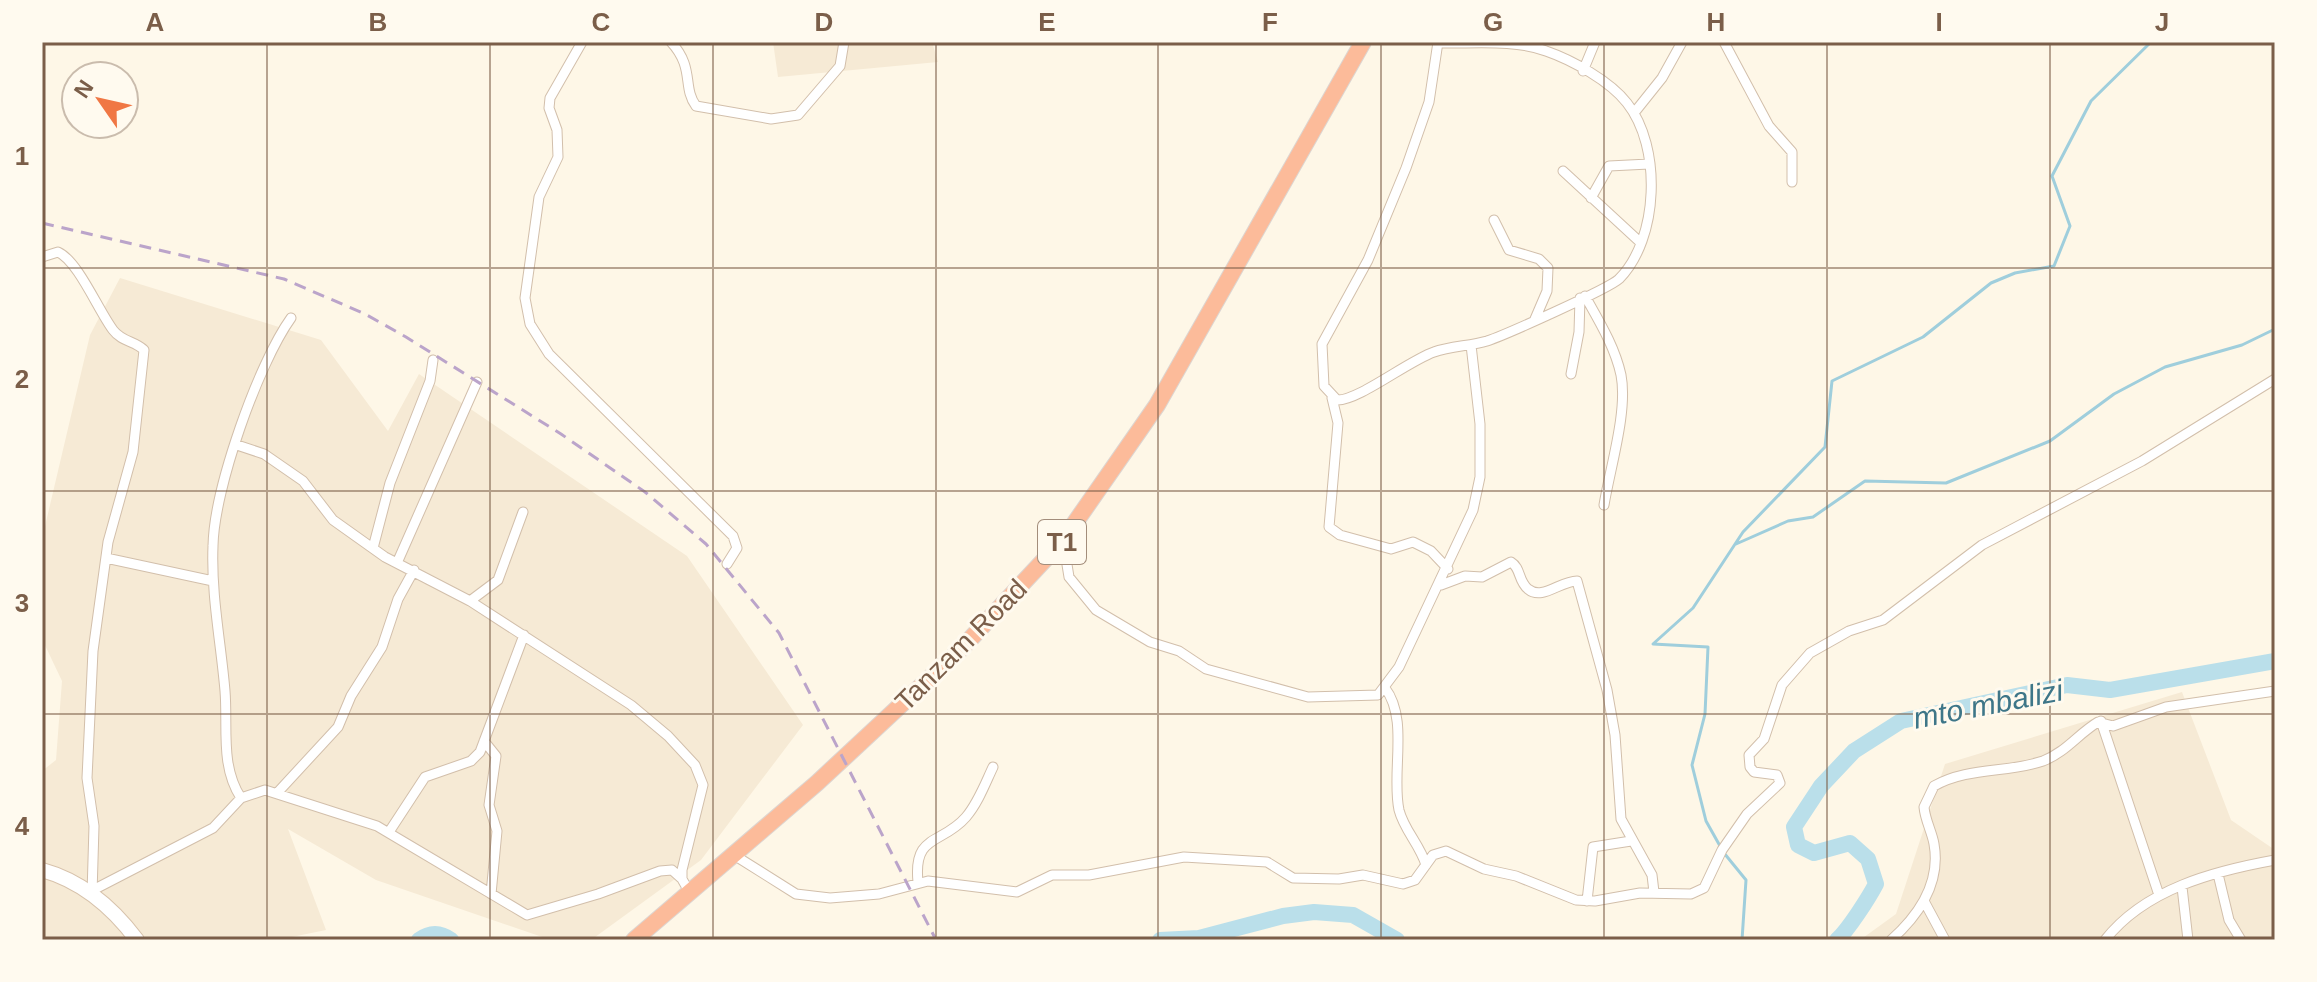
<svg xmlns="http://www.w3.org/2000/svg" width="2317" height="982" font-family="Helvetica,sans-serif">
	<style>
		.residential { fill: #f6ead5 }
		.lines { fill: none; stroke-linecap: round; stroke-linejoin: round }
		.stream { stroke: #9fcedc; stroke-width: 3 }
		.river { stroke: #badfea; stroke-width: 16 }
		.street-casing { stroke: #d2bfab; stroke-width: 11 }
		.secondary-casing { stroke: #d7c2ab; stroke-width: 16 }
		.highway-casing { stroke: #ddd5d0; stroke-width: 18 }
		.street { stroke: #fff; stroke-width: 9 }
		.secondary { stroke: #fff; stroke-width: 14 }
		.highway { stroke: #fcbb9a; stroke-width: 16 }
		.rail { stroke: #bba4ca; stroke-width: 3; stroke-dasharray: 12 8; stroke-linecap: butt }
		.grid { fill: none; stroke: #7b5e49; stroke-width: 2; stroke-opacity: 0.55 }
		.labels { text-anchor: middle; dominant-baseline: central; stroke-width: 6; stroke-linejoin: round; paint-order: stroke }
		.shield { fill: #fffaef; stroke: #a38d7b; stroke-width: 2 }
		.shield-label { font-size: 26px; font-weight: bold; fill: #7b5e49 }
		.street-label { font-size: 28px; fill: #7b5e49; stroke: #fffaef }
		.water-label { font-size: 30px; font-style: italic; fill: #3e7688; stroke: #fffaef }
		.neatline { fill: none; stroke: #7b5e49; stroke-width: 3 }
		.grid-label { font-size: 26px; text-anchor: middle; font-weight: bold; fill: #7b5e49 }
	</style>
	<rect width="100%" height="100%" fill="#fef7e7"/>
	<path class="residential" d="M773,42h159l6,20 -160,15z
		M120,278l201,62 67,91 31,-57 268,182 116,169 -102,135 -110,80h-40l-175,-60 -88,-51 38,101 -49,10h-235v-169l14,-11 6,-79 -20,-42v-100l48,-204z
		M2182,692l49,128 44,30v90h-415l36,-26 49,-150z"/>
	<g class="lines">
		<path class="stream" d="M1736,544l52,-23 25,-4 52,-36 81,2 104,-42 64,-47 51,-27 77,-22 33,-16
			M1720,846l-14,-25 -14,-56 13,-51 3,-67 -55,-3 40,-36 50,-76 82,-85 7,-66 91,-44 68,-54 24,-10 39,-7 16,-40 -18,-50 39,-75 60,-59
			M1724,853l22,27 -4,60"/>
		<path class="river" d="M419,940c11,-8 21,-8 32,0
			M1160,940l39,-2 84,-22 31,-4 39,3 44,25
			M1837,940c11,-10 31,-41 39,-56l-8,-25 -18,-16 -36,10 -16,-8 -4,-18 27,-41 33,-35 47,-30 166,-36 43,5 165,-29"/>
		<defs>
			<path id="street" d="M582,42l-32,56 -1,10 8,22 1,27 -19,40 -14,101 5,26 19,30 184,182 4,12 -10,16
				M671,42c24,26 11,45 25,64l75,13 27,-4 42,-49 4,-24
				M1724,42l45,84 23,26v30
				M1438,43c34,1 76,-4 108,8 26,9 64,30 81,52 35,44 32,136 -8,176 -11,10 -114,56 -132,62 -17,5 -37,5 -53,11 -26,9 -76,49 -97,48l-13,-14 -2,-42 46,-84 38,-92 23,-66 9,-60
				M1583,71l12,-29
				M1634,113l28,-35 20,-36
				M1563,171l78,72
				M1591,198l18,-32 40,-2
				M1494,220l15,30 30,9 9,9 -1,23 -12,28
				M42,257l16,-5c20,9 40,58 55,78 9,12 22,11 31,20l-11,102 -25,90 -15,109 -6,127 7,48 -2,68
				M1585,296c14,25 30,51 36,79 7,36 -11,93 -17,130
				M1571,374l8,-42 1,-34
				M1332,398l6,25 -9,104 11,8 51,14 22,-7 18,9 17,18
				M237,445l27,9 39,27 30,39 52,37 85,44 161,104 37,31 27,29 8,20 -21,85v9l8,14
				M1063,540l6,37 27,33 54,32 29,9 27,18 102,28 70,-2 21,-28 74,-157 7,-33v-53l-9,-79
				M373,548l17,-65 40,-102 3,-21
				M106,558l107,23
				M397,563l80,-181
				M1441,585l24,-9 17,1 29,-15c10,6 7,19 17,27 14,12 32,-8 49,-8l30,109 8,45 6,84 31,56 2,17
				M470,601l28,-21 25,-68
				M1385,688c24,31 6,85 14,122 5,20 21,35 27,55
				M2101,721l58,174
				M484,741l12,15 -7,49 8,26 -6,63
				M278,792l60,-65 13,-31 31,-49 16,-48 16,-29
				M241,798c-21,-32 -13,-71 -16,-107 -4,-48 -14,-96 -12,-145 1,-57 45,-182 78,-228
				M389,832l36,-55 46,-16 9,-9 44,-117
				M734,855l62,39 34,4 49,-4 49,-13 89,11 35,-17h37l95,-18 83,5 26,16 46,1 24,-4 40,9 12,-4 18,-25 13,-4 38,18 32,7 60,24 19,1 45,-8 51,1 13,-6 18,-38 25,-36 33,-31 -3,-8 -23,-3 -4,-5 -1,-12 15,-16 18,-54 28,-32 39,-22 34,-11 99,-75 160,-84 133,-82
				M2218,874l11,46 12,20
				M918,882c-5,-49 24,-37 48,-65 12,-14 19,-33 27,-50
				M2182,887l6,53
				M93,890l120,-62 28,-30 24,-8 112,36 150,89 71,-21 62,-23 12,-1 10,9
				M1587,901l6,-54 38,-6
				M1924,901l21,39
				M1891,940c28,-25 50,-57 43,-96 -2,-12 -9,-24 -10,-37l10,-21c34,-19 73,-13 109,-25 23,-9 35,-27 55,-39l15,4 53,-19 109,-16
				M2105,940c40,-51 109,-69 170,-80"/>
			<path id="secondary" d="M42,870c40,11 71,38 95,70"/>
			<path id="highway" d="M634,940l183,-157 144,-134 102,-109 94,-135 206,-363"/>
		</defs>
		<use href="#street" class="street-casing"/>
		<use href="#secondary" class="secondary-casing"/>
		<use href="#highway" class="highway-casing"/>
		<use href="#street" class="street"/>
		<use href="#secondary" class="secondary"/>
		<use href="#highway" class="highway"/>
		<path class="rail" d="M42,223l242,56 81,35 41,23 155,97 84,58 61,52 73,89 157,307"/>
	</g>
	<path class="grid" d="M267,42v898M490,42v898M713,42v898M936,42v898M1158,42v898M1381,42v898M1604,42v898M1827,42v898M2050,42v898M42,268h2233M42,491h2233M42,714h2233"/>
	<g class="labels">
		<rect class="shield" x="1038" y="520" width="48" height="44" rx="6"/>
		<g class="shield-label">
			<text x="1062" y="542">T1</text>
		</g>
		<g class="street-label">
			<text transform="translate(961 645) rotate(-45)">Tanzam Road</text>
		</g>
		<g class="water-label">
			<text transform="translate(1988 704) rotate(-11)">mto mbalizi</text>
		</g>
	</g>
	<rect width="2317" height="982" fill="none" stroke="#fffaef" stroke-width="88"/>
	<g transform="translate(100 100) rotate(304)"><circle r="38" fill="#fffaef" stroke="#cabcad" stroke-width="2"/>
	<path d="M0-6L14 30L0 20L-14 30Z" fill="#f07744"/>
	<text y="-12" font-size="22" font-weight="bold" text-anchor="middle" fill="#7b5e49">N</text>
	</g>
	<rect x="44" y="44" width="2229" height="894" class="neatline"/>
	<g class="grid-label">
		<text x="155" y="31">A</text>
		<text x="378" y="31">B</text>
		<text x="601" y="31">C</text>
		<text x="824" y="31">D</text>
		<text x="1047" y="31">E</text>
		<text x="1270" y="31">F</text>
		<text x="1493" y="31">G</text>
		<text x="1716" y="31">H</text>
		<text x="1939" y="31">I</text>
		<text x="2162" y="31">J</text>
		<text x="22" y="165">1</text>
		<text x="22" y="388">2</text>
		<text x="22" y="612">3</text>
		<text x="22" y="835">4</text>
	</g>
</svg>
